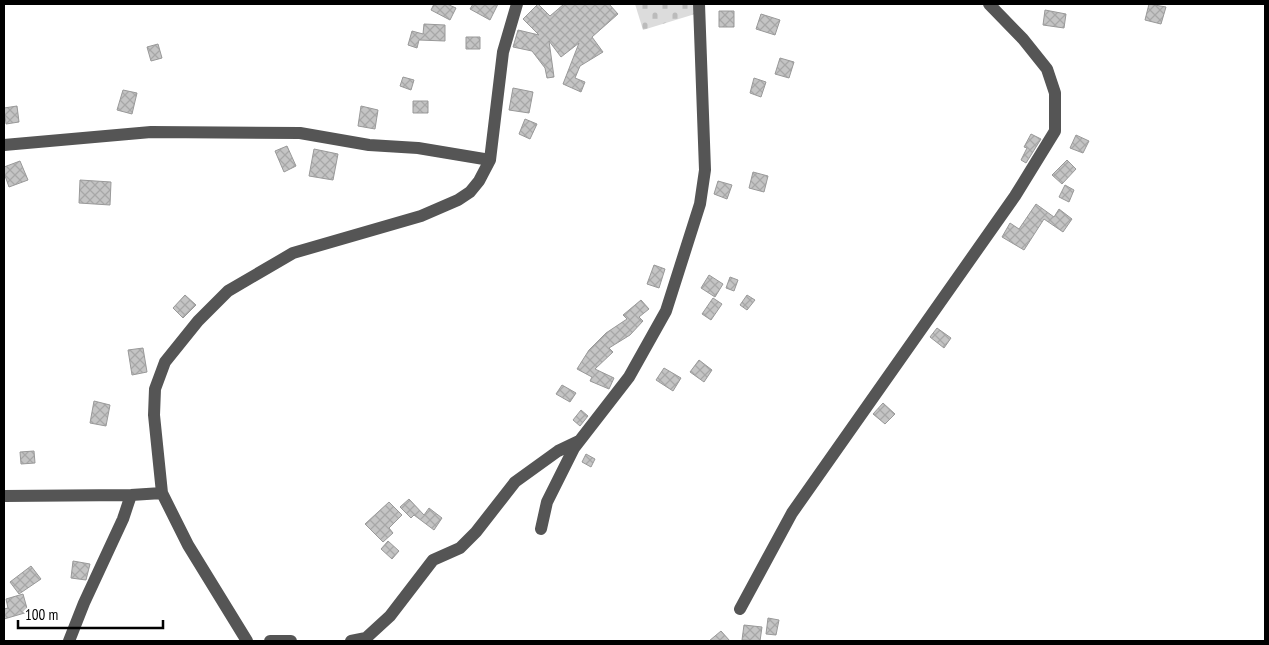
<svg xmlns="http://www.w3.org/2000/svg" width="1269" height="645" font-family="'PT Sans Narrow',sans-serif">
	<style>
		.cemetery { fill: url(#cemetery-stones) }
		.building { fill: url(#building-cross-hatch); stroke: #999 }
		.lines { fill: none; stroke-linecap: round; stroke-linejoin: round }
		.minor { stroke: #555; stroke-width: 12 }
	</style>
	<defs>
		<pattern id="cemetery-stones" width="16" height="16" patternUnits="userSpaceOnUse" patternTransform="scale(1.25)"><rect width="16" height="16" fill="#dcdcdc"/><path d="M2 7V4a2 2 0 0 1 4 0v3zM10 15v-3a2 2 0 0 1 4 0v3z" fill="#bbb"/></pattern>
		<pattern id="building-cross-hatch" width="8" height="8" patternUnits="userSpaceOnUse" patternTransform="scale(1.25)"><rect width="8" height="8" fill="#c4c4c4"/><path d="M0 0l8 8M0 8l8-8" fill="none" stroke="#a7a7a7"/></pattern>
	</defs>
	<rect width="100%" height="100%" fill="#fff"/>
	<path class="cemetery" d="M635,4h58l2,10 -52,16z"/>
	<path class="building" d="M434,4h13l9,4 -6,12 -19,-10z
		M473,4h25l-8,16 -20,-11z
		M538,4l12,12 14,-12h45l9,10 -26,23 11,15 -23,14 -5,12 10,4 -4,10 -18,-8 16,-41 -18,14 -12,-16 5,36 -7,1 -2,-10 -13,-17 -19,-4 5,-17 21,5 -16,-16z
		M1149,4l17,3 -5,17 -16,-4z
		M1045,10l21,4 -2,14 -21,-3z
		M719,11h15v16h-15z
		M761,14l19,6 -5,15 -19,-6z
		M424,24l21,1v16l-26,-1 -2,8 -9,-3 4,-14 11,3z
		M466,37h14v12h-14z
		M158,44l4,14 -11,3 -4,-14z
		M780,58l14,4 -5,16 -14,-4z
		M403,77l11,3 -3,10 -11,-4z
		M754,78l12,4 -5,15 -11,-4z
		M513,88l20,4 -4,21 -20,-3z
		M123,90l14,3 -5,21 -15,-4z
		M413,101h15v12h-15z
		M17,106l2,16 -13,2 -2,-16z
		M361,106l17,4 -3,19 -17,-3z
		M525,119l12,5 -7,15 -11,-5z
		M1031,134l10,5 -15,24 -5,-3 6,-12 -3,-1z
		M1076,135l13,6 -6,12 -13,-5z
		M287,146l9,20 -12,6 -9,-21z
		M314,149l24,5 -5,26 -24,-4z
		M1067,160l9,9 -14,15 -10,-9z
		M20,161l8,19 -19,7 -5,-14v-6z
		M753,172l15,4 -4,16 -15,-4z
		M80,180l31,2 -1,23 -31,-2z
		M718,181l14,4 -5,14 -13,-5z
		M1065,185l9,5 -5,12 -10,-5z
		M1036,204l18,13 5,-8 13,10 -9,13 -19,-13 -20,31 -22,-13 8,-14 9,6z
		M654,265l11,4 -6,19 -12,-4z
		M709,275l14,9 -8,13 -14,-9z
		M730,277l8,3 -4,11 -8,-3z
		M185,295l11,10 -13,13 -10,-10z
		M747,295l8,5 -8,10 -7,-5z
		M713,298l9,6 -11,16 -9,-6z
		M641,300l8,9 -10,8 4,4 -13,14 -21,13 4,4 -18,17 19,9 -5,11 -19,-8 2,-4 -15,-8 12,-19 17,-17 21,-14 -4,-4z
		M937,328l14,10 -7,10 -14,-11z
		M143,348l4,24 -15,3 -4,-25z
		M699,360l13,10 -8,12 -14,-10z
		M664,368l17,10 -8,13 -17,-11z
		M562,385l14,8 -6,9 -14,-8z
		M94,401l16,4 -4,21 -16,-3z
		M883,403l12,11 -10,10 -12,-10z
		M581,410l7,6 -8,10 -7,-6z
		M34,451l1,12 -14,1 -1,-12z
		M586,454l9,5 -4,8 -9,-5z
		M409,499l15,16 5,-7 13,10 -8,12 -20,-15 -3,3 -11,-11z
		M389,502l13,13 -13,13 4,5 -10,9 -18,-18z
		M388,541l11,10 -7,8 -11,-10z
		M73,561l17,3 -4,16 -15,-2z
		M31,566l10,13 -22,15 -9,-12z
		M23,594l5,18 -24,7v-10l4,-1 -2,-9z
		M768,618l11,2 -3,15 -10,-1z
		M744,625l18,2 -2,14 -18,-1z
		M721,631l9,10h-21z"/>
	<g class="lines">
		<path class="minor" d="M4,145l147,-13 149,1 69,12 49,3 72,12
			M4,496l127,-1 31,-2
			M541,529l6,-27 27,-54 55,-71 37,-66 34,-107 5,-34 -6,-166
			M740,609l52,-96 223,-317 40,-65v-38l-8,-24 -24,-30 -34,-35
			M69,641l15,-38 39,-84 8,-24
			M247,641l-59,-96 -26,-52 -8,-78 1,-26 10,-27 33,-41 30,-30 65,-38 128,-37 37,-16 12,-8 9,-11 11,-21 13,-108 14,-48
			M270,641h21
			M351,641l15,-3 24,-22 43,-56 27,-12 16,-16 39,-50 43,-31 21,-10"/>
	</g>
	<rect width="1269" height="645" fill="none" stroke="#000000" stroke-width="10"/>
	<path d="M18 620v8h145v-8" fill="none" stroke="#000000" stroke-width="2.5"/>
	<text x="25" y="620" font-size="15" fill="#000000" stroke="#ffffff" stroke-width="4" paint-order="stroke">100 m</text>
</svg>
